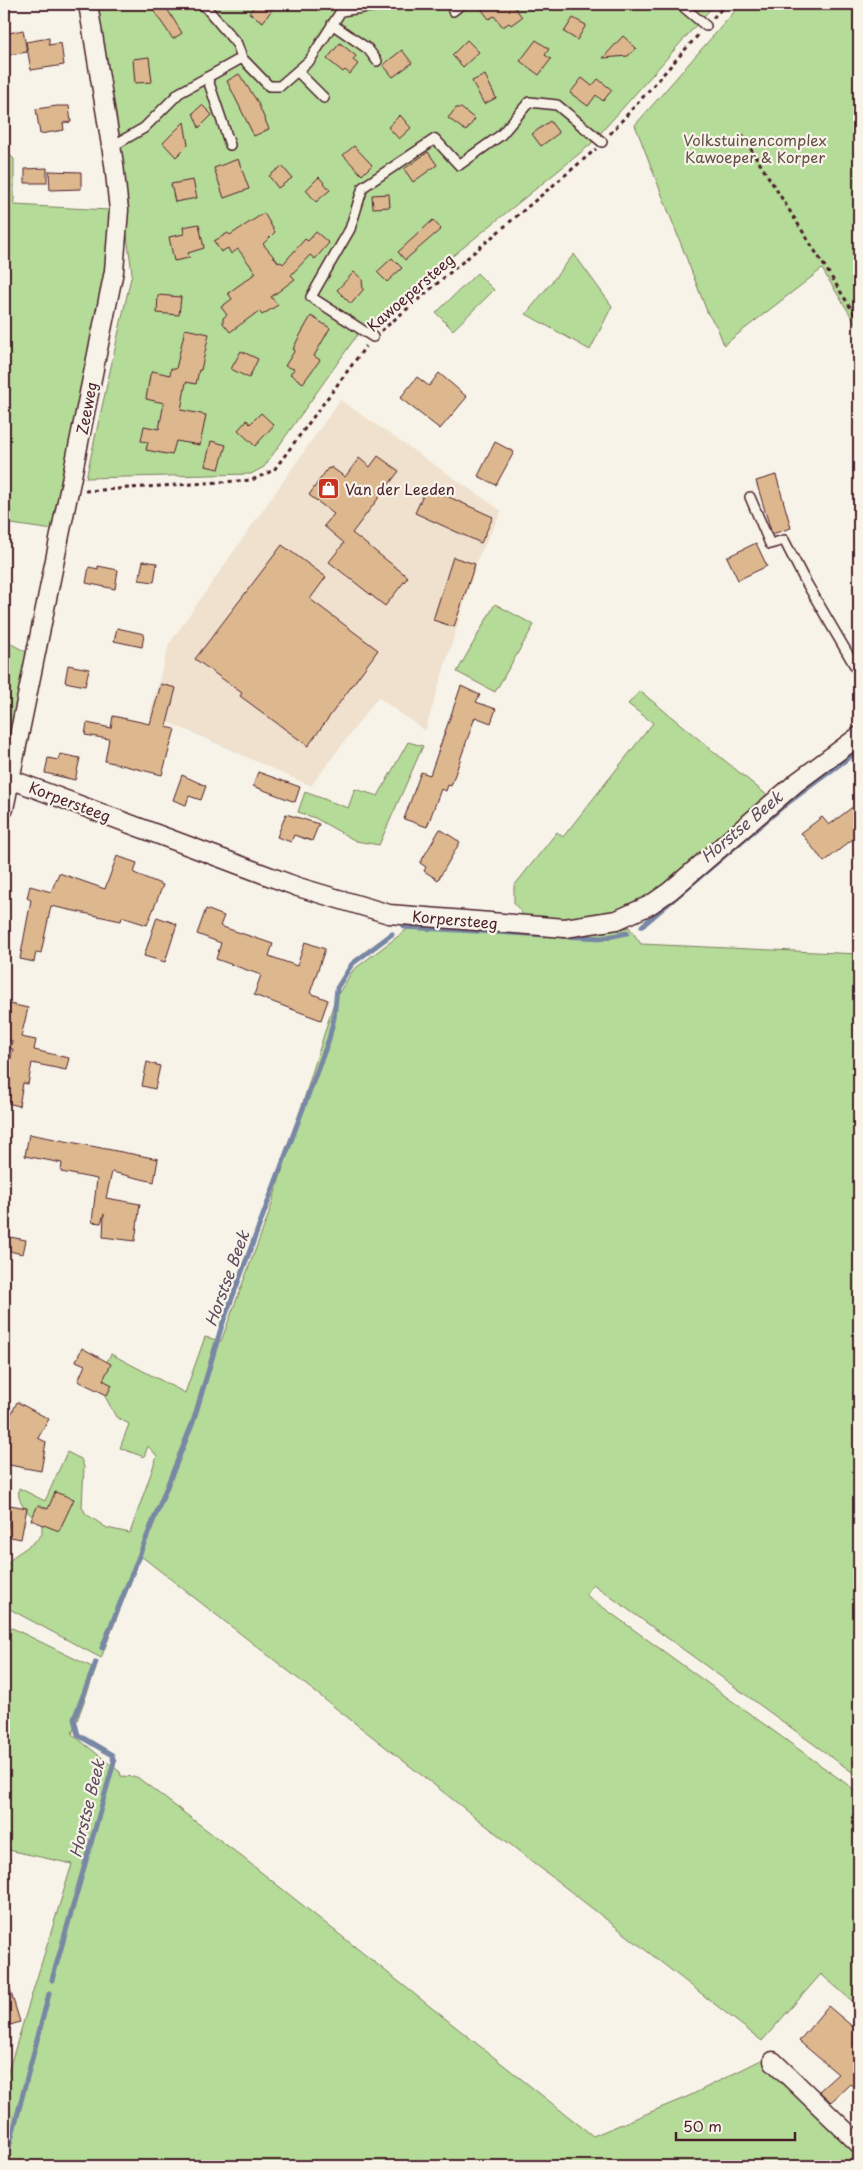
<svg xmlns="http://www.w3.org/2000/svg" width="863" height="2170" font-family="'Playpen Sans',sans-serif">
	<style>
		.built { fill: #efe1cd }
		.green { fill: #b4db97; stroke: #7f7d61 }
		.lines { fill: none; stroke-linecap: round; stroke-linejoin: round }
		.stream { stroke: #7887a4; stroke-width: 5 }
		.building { fill: #ddb88f; stroke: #4a1f2b }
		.lane-casing { stroke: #4a1f2b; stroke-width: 12 }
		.street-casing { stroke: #4a1f2b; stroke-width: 21 }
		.path { stroke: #4a1f2b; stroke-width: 3; stroke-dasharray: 4 4; stroke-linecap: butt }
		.lane { stroke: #f7f3e8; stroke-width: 9 }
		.street { stroke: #f7f3e8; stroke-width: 18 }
		.labels { text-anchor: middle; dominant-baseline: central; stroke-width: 4.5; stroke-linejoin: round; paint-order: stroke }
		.park-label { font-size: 15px; fill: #644e46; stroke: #f7f3e8 }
		.street-label { font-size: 15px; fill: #4a1f2b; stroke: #f7f3e8 }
		.poi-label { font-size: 15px; fill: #4a1f2b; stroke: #f7f3e8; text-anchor: start }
		.water-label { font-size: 16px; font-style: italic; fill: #5d4a5d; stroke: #f7f3e8 }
	</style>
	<rect width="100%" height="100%" fill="#f7f3e8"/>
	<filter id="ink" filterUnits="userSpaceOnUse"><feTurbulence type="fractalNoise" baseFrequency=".02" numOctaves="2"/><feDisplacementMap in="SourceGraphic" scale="10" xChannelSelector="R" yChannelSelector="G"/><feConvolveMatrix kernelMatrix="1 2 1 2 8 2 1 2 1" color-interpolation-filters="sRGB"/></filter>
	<g filter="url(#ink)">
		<path class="built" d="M340,400l162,111 -24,47 -53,173 -47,-34 -67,89 -161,-72 19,-70z"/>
		<path class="green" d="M96,4h619l-125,141 -230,186 -96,136 -13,7 -165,4 46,-205z
			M741,4h118v325l-37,-60 -98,76 -7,-18 -9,-13 -73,-189z
			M4,156h7l3,3v46l95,5 1,29 -9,63 -48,228 -49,-7z
			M574,254l38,52 -22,44 -64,-36z
			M477,273l17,17 -41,40 -17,-17z
			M495,604l39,21 -39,67 -38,-20z
			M4,640l24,13 -24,113z
			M640,691l128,105 -111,97c-43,28 -83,27 -132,24l-11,-14v-17l43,-54 6,5 90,-114 -25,-19z
			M408,742l15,4 -44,99 -23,-4 -41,-23 -17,-6 7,-20 43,16 7,-19 23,7z
			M417,922l161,12 23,-1 28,-6 12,17 218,10v823l-266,-193 -7,11 273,198v214l-38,-33 -59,67 -621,-485 -40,102 -97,-52c0,-19 -4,-40 13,-52 10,-7 17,-10 25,-20v-9c-12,-11 -26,-20 -23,-37l26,13 22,-49 14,7 3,8 -2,40 4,7 21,14 23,5 27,-77 -9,-10 -4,11 -24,-9 9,-24 -13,-7 -19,-36 14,-27 74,39 20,-56 16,4 47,-125 67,-217 18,-29z
			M4,1624l92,45 -24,65 48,38 1,4 16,1 100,76 356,283 96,-40 74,-37 96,92v15h-855v-81l68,-221 -68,-15z"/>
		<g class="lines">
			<path class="stream" d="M642,926l139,-118 78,-58
				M404,927l141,8
				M563,936l40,2 24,-5
				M102,1648l91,-226 29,-97 107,-286 5,-21 3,-30 15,-24 40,-30
				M52,1980l62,-218 -2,-7 -34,-20 -4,-16 22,-57
				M4,2166l45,-172"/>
		</g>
		<path class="building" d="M149,4h15l18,29 -9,6z
			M256,4h20l-13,18 -14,-9z
			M485,4h27l10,13 -11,8 -2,-2 -6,4 -9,-11 -5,3 -7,-9 5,-4z
			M573,18l13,7 -9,15 -13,-8z
			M23,30l4,22 -23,4v-22z
			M623,36l13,12 -8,8 -25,2z
			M49,38v7l12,-2 3,22 -33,5 -5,-28z
			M467,40l12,12 -16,15 -11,-12z
			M536,40l13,9 -4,6 6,4 -12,16 -19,-14z
			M340,43l16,13 -3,4 5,4 -8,10 -5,-4 -2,2 -16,-13z
			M402,50l10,13 -19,14 -10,-12z
			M149,57l3,25 -17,1 -2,-24z
			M239,74l18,27 12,28 -15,7 -27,-55z
			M485,75l11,23 -12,6 -12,-23z
			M582,78l10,8 6,-7 14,11 -9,11 -7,-6 -8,11 -18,-13z
			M202,105l10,10 -13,13 -6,-15z
			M57,106h12l2,16 -8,1 1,7 -24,4 -4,-25z
			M456,108h5l14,11 -9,12 -18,-13z
			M400,115l11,13 -12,11 -11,-12z
			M550,121l9,12 -18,13 -9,-12z
			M184,122l4,23 -12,12 -13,-14z
			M354,146l18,19 -10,10 -19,-20z
			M428,152l9,13 -24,17 -9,-13z
			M238,159l11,30 -25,9 -10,-30z
			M282,166l10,12 -14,10 -9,-12z
			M47,168v15h-22v-14z
			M49,171l32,1v17l-31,1z
			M319,177l11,13 -14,12 -10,-12z
			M193,180l4,18 -22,4 -4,-18z
			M389,194l1,13 -17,1 -1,-13z
			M264,213l11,19 -12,12 16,19 2,-1 2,2 22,-25 3,2 8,-9 13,11 -14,16 -5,-4 -19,20 4,4 -24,18 7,8 -16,10 -3,-4 -29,21 -7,-9v-5l4,-3 -6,-8 11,-8 -4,-6 28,-20 -18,-24 -7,5 -3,-6 -7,4 -7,-11 14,-8 2,2z
			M433,220l8,9 -36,31 -7,-8z
			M199,224l5,24 -16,5 1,5 -15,3 -5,-24 15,-3 -1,-7z
			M392,258l10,10 -15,14 -10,-10z
			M354,272l8,7 1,11 -12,14 -14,-14z
			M158,295l23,2 -2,18 -22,-2z
			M311,316l19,12 -16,28 6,4 -17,23 -13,-9 4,-5 -9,-3 10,-16 -2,-1 5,-10z
			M185,329l24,5 -8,36h-2l-3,14 -10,-2 -5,28 25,5 -6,30 -24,-4 -4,14 -26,-5 2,-8 -7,-1 3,-15 15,3 5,-26 -18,-4 4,-24 2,-4 18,4 1,-7 5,1z
			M241,351l17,8 -9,19 -18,-9z
			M439,373l28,24 -27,32 -40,-31 17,-21 12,9z
			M261,413l13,12 -19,21 -17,-16 9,-10 3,4z
			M211,441l15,4 -7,24 -14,-3z
			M495,442l19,10 -18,33 -18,-9z
			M378,456l21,15 -47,62 56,44 -23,29 -56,-44 15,-19 -20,-17 10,-12 -25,-19 19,-27 2,1 1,-2 14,10 14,-19 11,9z
			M776,475l15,53 -19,6 -16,-53z
			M427,487l66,30 -12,26 -66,-30z
			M756,543l11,23 -29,14 -11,-23z
			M282,545l44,32 -16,22 68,51 -70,96 -68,-50 2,-3 -47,-34z
			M453,557l22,7 -21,63 -21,-7z
			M143,561l14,2 -3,19 -15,-2z
			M98,566l20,4 -3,19 -29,-6 3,-16 9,2z
			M117,628l27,6 -2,13 -28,-6z
			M68,665l21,4 -4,17 -20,-4z
			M161,684l15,4 -10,39 9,2 -13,46 -57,-14 4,-22 -24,-4 2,-12 24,5 2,-12 37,8z
			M461,686l19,9 -4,7 20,7 -5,14 -16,-6 -24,69 -3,-1 -2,6 -5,-2 -14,38 -23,-8 17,-47 9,3z
			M60,754l20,4 -5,22 -30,-7 3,-15 10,2z
			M258,772l42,15 -5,15 -42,-16z
			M182,775l24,11 -5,14 -12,-4 -3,9 -13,-5z
			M859,802v32l-35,28 -23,-29 21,-16 7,8z
			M286,814l33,10 -7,17 -18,-6 -3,7 -14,-5z
			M440,829l20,13 -22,38 -14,-9 2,-4 -6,-4z
			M117,856l20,7 -3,10 29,12 -16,40 -25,-8 -1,4 -70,-15 -10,47 -5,-1 -2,10 -14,-3 11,-59 -4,-2 3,-12 21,6 8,-19 46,16z
			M206,909l18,7 -4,10 53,18 -4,12 28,10 8,-24 20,7 -15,44 18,7 -7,20 -67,-25 7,-20 -45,-16 5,-16 -24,-9z
			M157,917l20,7 -12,38 -21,-6z
			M10,1004l18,4 -7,29 15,3 -2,10 35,8 -3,12 -34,-7 -4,21 -5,-1 -4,23 -15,-4 2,-23 7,-30h-3l2,-8 -8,-2v-11z
			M147,1062l13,4 -5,23 -13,-3z
			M29,1134l129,25 -4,23 -42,-10 -6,26 34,6 -5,37 -32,-4 1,-23 -3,9 -9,-1 5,-43 -36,-7 1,-9 -37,-7z
			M5,1236l21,4 -3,14 -19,-4z
			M82,1348l29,16 -8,16 9,5 -5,10 -29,-14 7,-16 -9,-4z
			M17,1402l32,17 -11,19 8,4 -5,29 -37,-7v-42l3,1z
			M55,1492l19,7 -15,32 -28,-11 7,-15 10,4z
			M4,1504l23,4 -6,31 -15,-3 3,-14 -5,-2z
			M4,1979h3l13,43 -16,5z
			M828,2006l31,26v59l-9,-7 -19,18 -12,-11 19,-17 -39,-33z"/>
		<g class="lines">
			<defs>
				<path id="lane" d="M680,4l26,22
					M453,11l9,-7
					M332,24l36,25 9,12
					M242,58l27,28h11l30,-26 31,-49 49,-7
					M297,71l27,27
					M207,77l23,68
					M111,147l33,-19 35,-35 63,-35 -5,-14 -34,-40
					M373,337l-62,-40 39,-68 13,-42 72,-48 24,26 42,-30 28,-33 28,3 45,37
					M750,497l20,47 14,-4 19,37 56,96"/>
				<path id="street" d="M10,779l288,108 91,27 176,14 52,-8 33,-15 20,-14 127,-109 62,-46
					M4,809l110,-538 5,-61 -5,-46 -26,-160
					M773,2061l86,83"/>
			</defs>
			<use href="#lane" class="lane-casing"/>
			<use href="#street" class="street-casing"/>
			<path class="path" d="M713,18l13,-14
				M610,134l89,-100
				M742,135l117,186
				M381,331l215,-182
				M85,491l167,-11 22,-10 92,-124"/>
			<use href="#lane" class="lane"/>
			<use href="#street" class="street"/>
		</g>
	</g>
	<defs>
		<symbol id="shop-square" viewBox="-11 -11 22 22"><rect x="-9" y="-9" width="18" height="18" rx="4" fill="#c8321e" stroke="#f7f3e8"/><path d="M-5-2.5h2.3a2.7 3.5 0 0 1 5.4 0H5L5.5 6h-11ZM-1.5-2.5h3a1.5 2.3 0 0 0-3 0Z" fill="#fff"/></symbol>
	</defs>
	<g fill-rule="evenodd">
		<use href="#shop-square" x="316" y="476" width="25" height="25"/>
	</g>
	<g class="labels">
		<g class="park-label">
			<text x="755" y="139">Volkstuinencomplex<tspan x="755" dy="17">Kawoeper &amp; Korper</tspan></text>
		</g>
		<g class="street-label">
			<text transform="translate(410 292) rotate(-41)">Kawoepersteeg</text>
			<text transform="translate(86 408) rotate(-79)">Zeeweg</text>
			<text transform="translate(70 801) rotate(21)">Korpersteeg</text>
			<text transform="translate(455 919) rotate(5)">Korpersteeg</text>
		</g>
		<g class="poi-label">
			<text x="345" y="488">Van der Leeden</text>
		</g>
		<g class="water-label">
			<text transform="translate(741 826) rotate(-40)">Horstse Beek</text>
			<text transform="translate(226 1278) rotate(-70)">Horstse Beek</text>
			<text transform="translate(86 1808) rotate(-76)">Horstse Beek</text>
		</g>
	</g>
	<rect width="863" height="2170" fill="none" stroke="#f7f3e8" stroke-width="20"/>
	<rect x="10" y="10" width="843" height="2150" fill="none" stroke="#4a1f2b" stroke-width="2" filter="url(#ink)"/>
	<path d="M676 2132v8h119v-8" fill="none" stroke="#4a1f2b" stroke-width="2.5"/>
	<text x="683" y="2132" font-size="15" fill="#4a1f2b" stroke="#f7f3e8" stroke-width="4" paint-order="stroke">50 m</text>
</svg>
